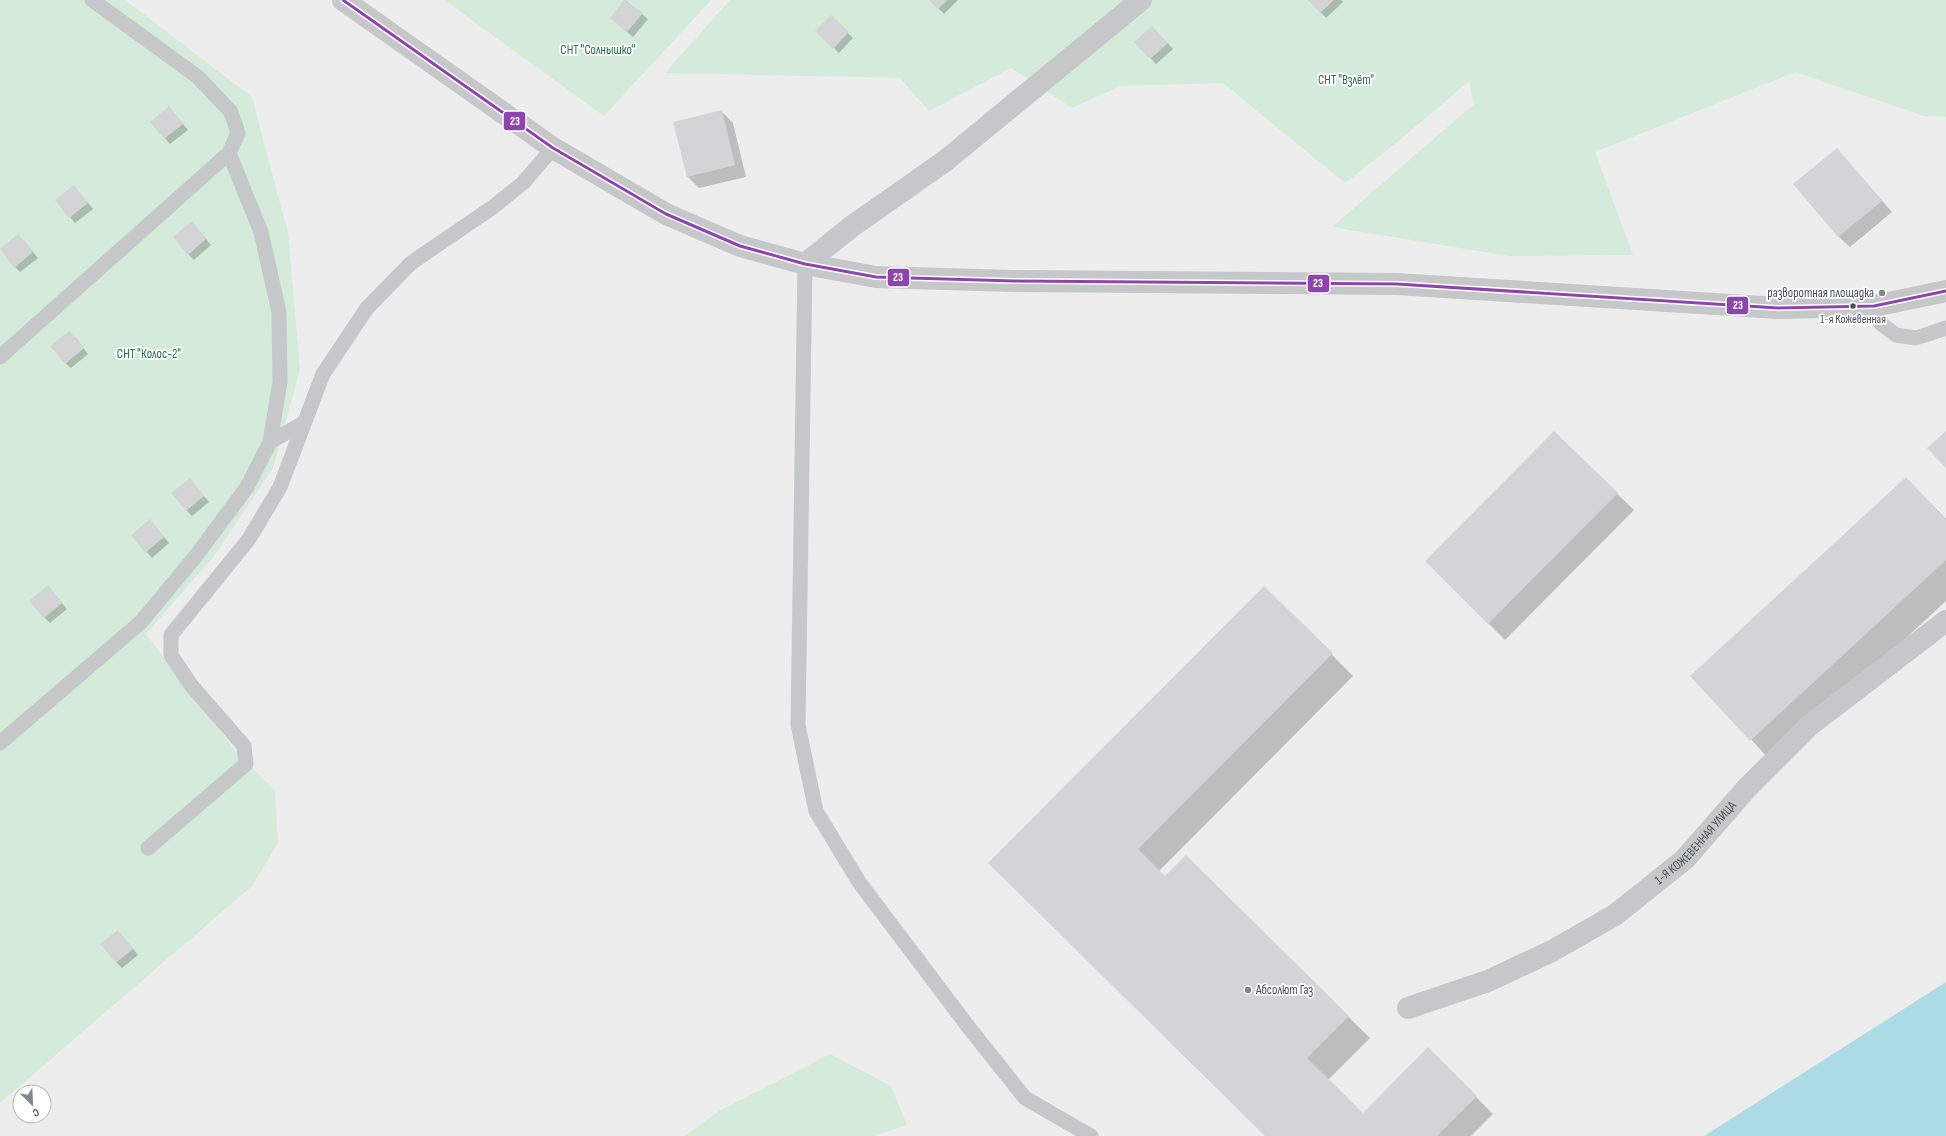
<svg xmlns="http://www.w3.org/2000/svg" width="1946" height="1136" font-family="'Sofia Sans Condensed',sans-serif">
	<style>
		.green { fill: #d4eadb }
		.water { fill: #acdbe5 }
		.shadow { fill: #0003 }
		.building { fill: #d4d4d6 }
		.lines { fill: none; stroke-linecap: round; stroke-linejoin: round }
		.lane { stroke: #c5c7c8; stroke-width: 15 }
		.street { stroke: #c5c7c8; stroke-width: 22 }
		.bus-1-casing { stroke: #fff; stroke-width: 6 }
		.bus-1 { stroke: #8e44ad; stroke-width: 3 }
		.poi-dot { fill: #81878c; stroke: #fff; stroke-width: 1.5 }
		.bus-dot { fill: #475057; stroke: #fff; stroke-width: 1.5 }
		.labels { text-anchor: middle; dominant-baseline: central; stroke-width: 3.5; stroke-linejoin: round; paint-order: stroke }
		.bus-label { font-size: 12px; fill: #475057; stroke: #fff }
		.park-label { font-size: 13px; fill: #216f44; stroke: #fff }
		.poi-label { font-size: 13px; fill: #475057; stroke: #fff; text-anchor: end }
		.street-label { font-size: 13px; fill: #475057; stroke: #fff }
		.line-badge { stroke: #fff; stroke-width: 1.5 }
		.badge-label { font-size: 11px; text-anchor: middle; font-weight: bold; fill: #fff }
	</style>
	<rect width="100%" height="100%" fill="#eeeded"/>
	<path class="green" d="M0,0h125l127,97 36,136 12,136 -27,99 -58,87 -69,79 86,113 43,44 3,52 -26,43 -252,217z
		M444,0h267l-107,116z
		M730,0h1216v117l-22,-1 -128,-44 -201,80 38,103 -124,1 -177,-29 142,-123 -5,-23 -69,59 -55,43 -122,-100 -103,3 -48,22 -61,-40 -82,43 -29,-33 -235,-5z
		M830,1054l61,32 16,39 -33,11h-189l34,-25z"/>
	<path class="water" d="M1946,982v154h-242z"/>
	<path class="shadow" d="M625,0l23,19 -15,18 -22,-19z
		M930,0h28l-14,14z
		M1310,0h31l2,2 -17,16z
		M831,17l22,21 -14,15 -23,-22z
		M1158,33l15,16 -17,15 -20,-22z
		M721,111l12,12 13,54 -47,11 -11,-11z
		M174,113l14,17 -18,14 -19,-22z
		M1837,149l55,63 -42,35 -12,-11z
		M79,192l14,17 -18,14 -19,-23z
		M197,228l14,17 -17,15 -6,-6z
		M24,241l14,17 -18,14 -5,-5z
		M75,337l13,17 -17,14 -6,-5z
		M1554,432l80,78 -129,130 -79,-79z
		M1906,478l40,41v82l-174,161 -80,-86z
		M190,479l19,23 -17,14 -6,-6z
		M155,526l14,17 -17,15 -20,-23z
		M48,586l19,23 -17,14 -6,-6z
		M1264,587l89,89 -194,195 6,6 21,-20 184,181 -42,42 35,34 65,-65 65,65 -22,22h-205l-276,-273z
		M123,937l15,18 -16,13 -6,-6z"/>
	<path class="building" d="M624,0l19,13 -16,19 -17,-14z
		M929,0h18l-9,9z
		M1308,0h26l-14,13z
		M831,15l18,17 -16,17 -18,-18z
		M1152,26l16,17 -18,16 -16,-17z
		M169,106l14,18 -19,15 -14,-17z
		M722,110l13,55 -48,12 -14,-55z
		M1837,148l45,53 -44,36 -45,-53z
		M74,185l14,18 -19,15 -14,-18z
		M192,221l14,18 -18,16 -15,-18z
		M18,234l15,18 -19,16 -14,-19z
		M69,331l15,17 -19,16 -15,-18z
		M1554,431l64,62 -130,131 -63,-63z
		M1946,431v37l-19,-20z
		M1906,477l40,43v40l-196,181 -60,-65z
		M190,478l14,18 -18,15 -15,-18z
		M150,519l14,18 -19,16 -14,-18z
		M48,585l14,18 -18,15 -15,-17z
		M1264,586l69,67 -195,196 27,27 21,-21 163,161 -42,42 56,55 65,-66 49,49 -40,40h-172l-277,-273z
		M118,930l15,19 -17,14 -16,-19z"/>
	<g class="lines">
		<path class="lane" d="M805,264l-7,461 18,86 43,71 111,147 55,69 66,38
			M1874,306l6,17 16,12 20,3 30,-10
			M0,357l229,-204 9,-20 -7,-21 -33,-35 -106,-77
			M270,442l32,-18
			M0,743l141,-121 54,-65 52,-70 23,-45 10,-60 -1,-70 -18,-80 -32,-79
			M148,848l98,-84 -2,-18 -53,-61 -20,-30v-20l78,-96 31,-52 43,-113 44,-66 44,-45 82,-56 30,-24 30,-35"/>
		<g class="street">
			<path d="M343,0l210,148 113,66 74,32 65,18 71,13 138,4 383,3 381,24 96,-2 72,-15"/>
			<path d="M805,264l46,-37 94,-66 196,-161"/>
			<path id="s1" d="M1408,1008l80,-27 64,-30 63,-36 70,-56 61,-70 64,-64 136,-104"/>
		</g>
		<defs>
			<path id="bus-1" d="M343,0l210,148 113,66 74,32 65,18 71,13 138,4 383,3 381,24 96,-2 72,-15"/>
		</defs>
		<use href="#bus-1" class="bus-1-casing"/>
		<use href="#bus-1" class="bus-1"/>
	</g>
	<g class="poi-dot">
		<circle cx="1882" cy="293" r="4"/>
		<circle cx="1248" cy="990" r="4"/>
	</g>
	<circle class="bus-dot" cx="1853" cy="306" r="3.5"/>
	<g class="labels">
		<g class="bus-label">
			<text x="1853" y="319">1-я Кожевенная</text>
		</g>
		<g class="park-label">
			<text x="598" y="50">СНТ "Солнышко"</text>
			<text x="1346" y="80">СНТ "Взлёт"</text>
			<text x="149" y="354">СНТ "Колос-2"</text>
		</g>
		<g class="poi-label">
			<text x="1874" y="293">разворотная площадка</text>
			<text x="1256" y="990" text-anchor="start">Абсолют Газ</text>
		</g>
		<g class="street-label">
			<text stroke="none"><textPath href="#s1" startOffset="336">1-Я КОЖЕВЕННАЯ УЛИЦА</textPath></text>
		</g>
	</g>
	<g class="line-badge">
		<rect x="503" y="111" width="23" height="20" rx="4" fill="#8e44ad"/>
		<rect x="887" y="268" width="23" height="19" rx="4" fill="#8e44ad"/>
		<rect x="1307" y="274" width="23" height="19" rx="4" fill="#8e44ad"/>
		<rect x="1726" y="296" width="23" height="19" rx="4" fill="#8e44ad"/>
	</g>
	<g class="badge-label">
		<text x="515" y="125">23</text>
		<text x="898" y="281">23</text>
		<text x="1318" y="287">23</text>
		<text x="1738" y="309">23</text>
	</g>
	<g transform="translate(32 1104) rotate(156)"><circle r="19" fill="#ffffff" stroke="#b5b9bc"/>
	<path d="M0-3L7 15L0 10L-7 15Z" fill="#81878c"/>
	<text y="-6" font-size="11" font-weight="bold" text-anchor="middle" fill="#475057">С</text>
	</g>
</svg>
